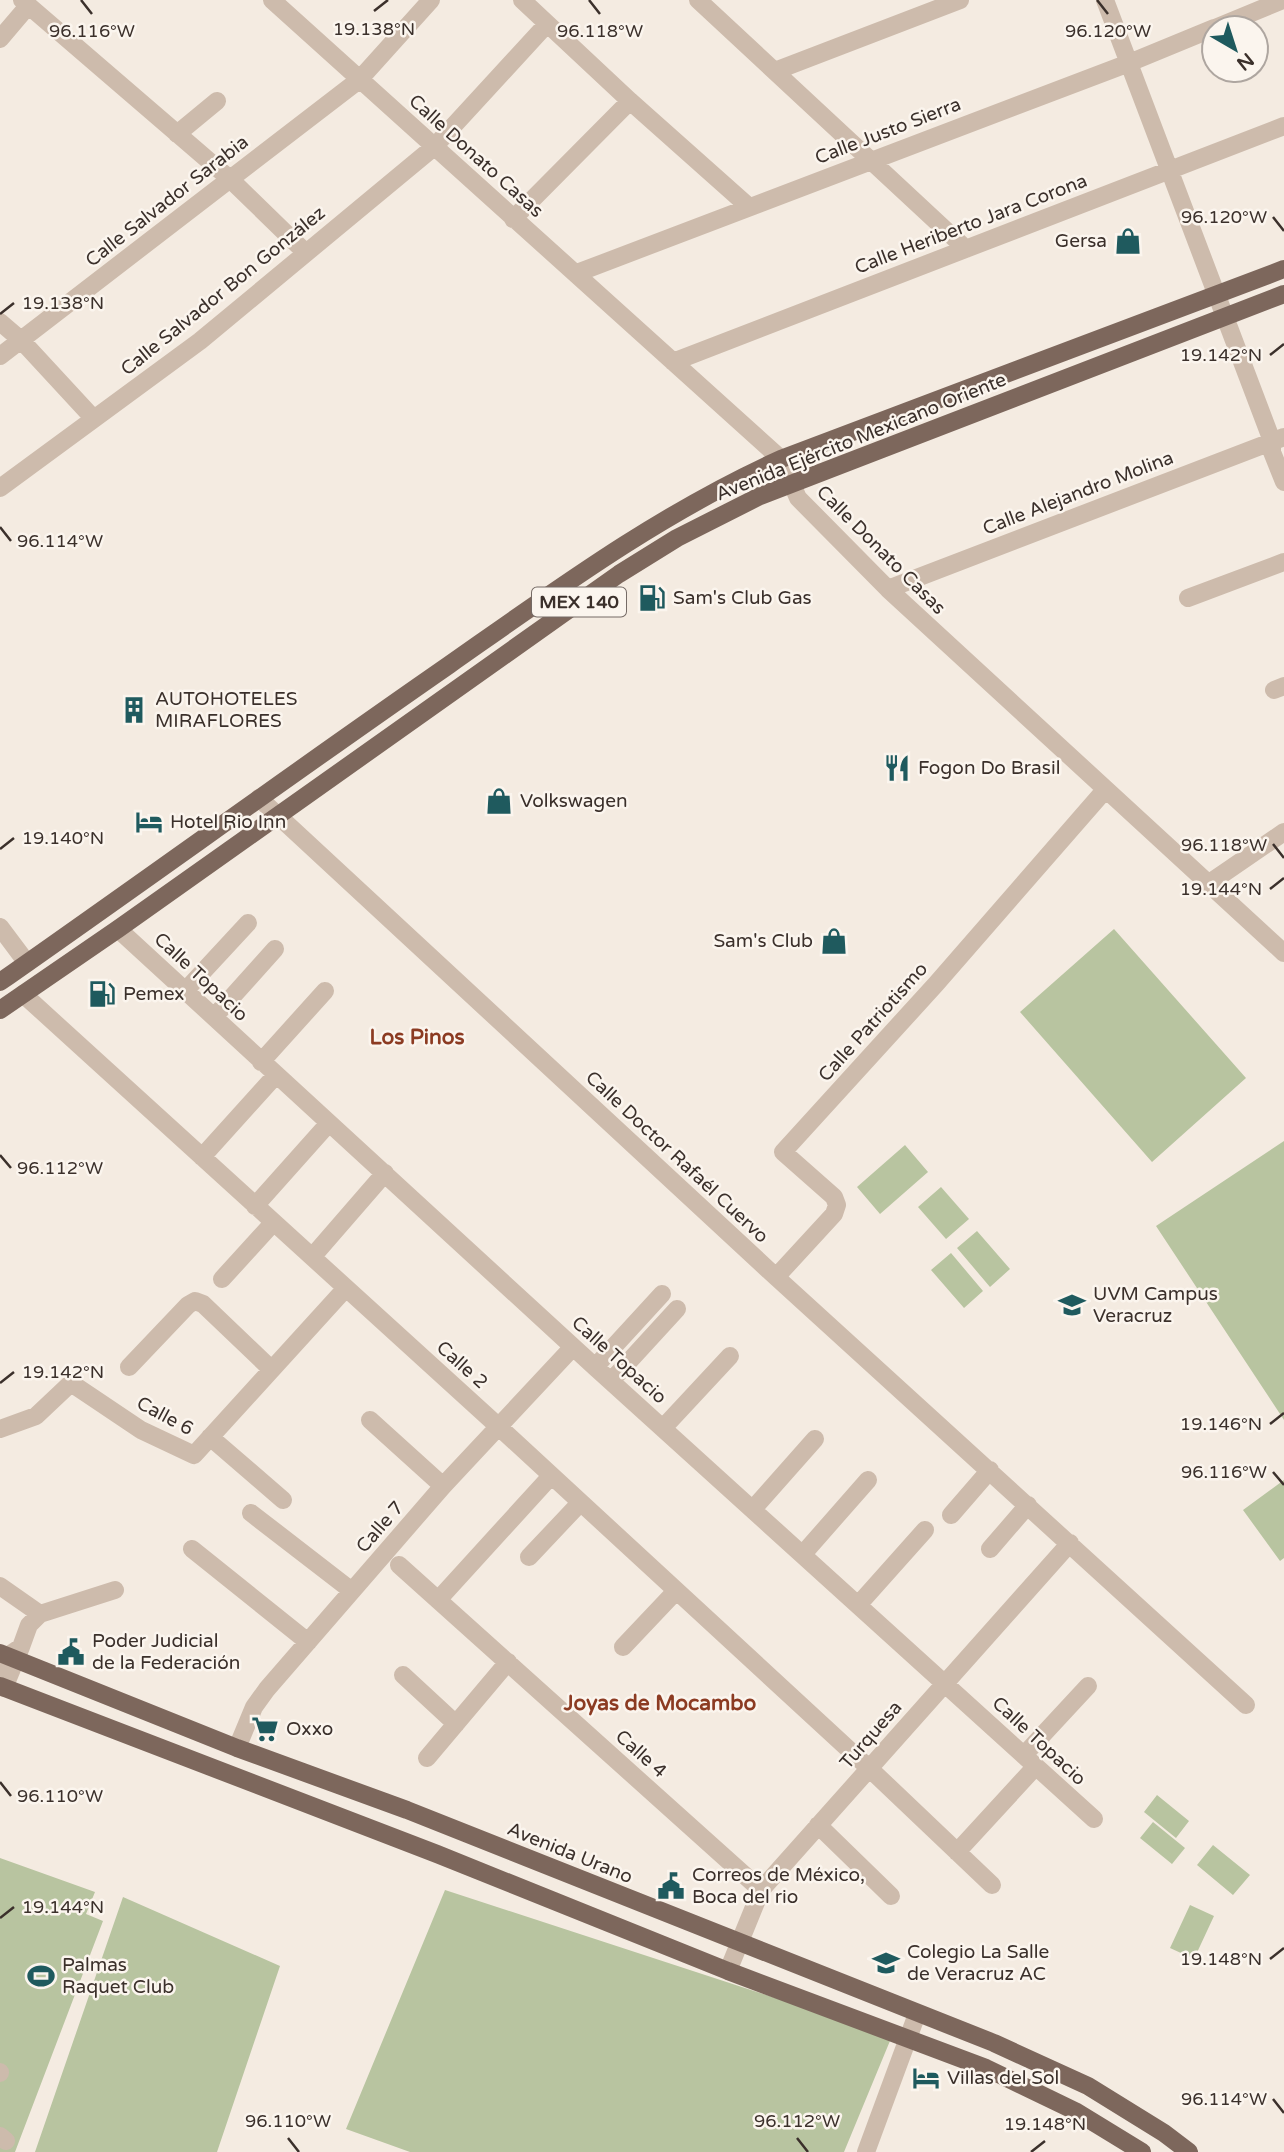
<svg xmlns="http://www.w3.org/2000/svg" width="1284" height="2152" font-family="'Varela Round',sans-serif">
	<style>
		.green { fill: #b8c4a0 }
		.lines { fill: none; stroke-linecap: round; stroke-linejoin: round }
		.minor { stroke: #cdbbac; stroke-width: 18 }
		.major { stroke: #7d675c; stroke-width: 18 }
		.ticks { fill: none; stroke: #3b302b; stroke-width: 2.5 }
		.labels { text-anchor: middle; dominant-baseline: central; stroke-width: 5; stroke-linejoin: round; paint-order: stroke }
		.shield { fill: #fbf5ee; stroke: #756b66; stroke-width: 2 }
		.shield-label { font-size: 18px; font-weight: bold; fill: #3b302b }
		.street-label { font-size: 19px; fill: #3b302b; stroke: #fbf5ee }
		.poi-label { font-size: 19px; fill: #3b302b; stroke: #fbf5ee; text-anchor: start }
		.neighbourhood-label { font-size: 21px; font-weight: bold; fill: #8c3b22; stroke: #fbf5ee }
		.ticks-label { font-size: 18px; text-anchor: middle; fill: #3b302b; stroke: #fbf5ee; stroke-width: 5; stroke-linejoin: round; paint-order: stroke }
	</style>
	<rect width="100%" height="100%" fill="#f4ebe1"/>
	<path class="green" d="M1114,929l132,149 -94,84 -132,-150z
		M1284,1141v279l-128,-194z
		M905,1145l23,27 -48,42 -23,-27z
		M941,1187l28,32 -23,20 -28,-32z
		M977,1231l33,38 -20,18 -33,-39z
		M951,1253l32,38 -19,17 -33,-38z
		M1284,1480v78l-4,3 -37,-51z
		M1157,1795l32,26 -13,17 -32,-26z
		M1153,1822l32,26 -13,16 -32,-26z
		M1213,1845l37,30 -17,20 -36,-30z
		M0,1858l95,34 -9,22 17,7 -88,231h-15z
		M445,1890l447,146 -48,116h-434l-64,-23z
		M123,1897l157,69 -63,186h-182z
		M1190,1905l24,11 -20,43 -24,-11z"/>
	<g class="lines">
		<path class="minor" d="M22,0l208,179 75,73
			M272,0l509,459 17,39 90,91 396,364
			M522,0l108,101 118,105
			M698,0l268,249
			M1105,0l167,441v11l12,30
			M1215,28l68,-28
			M0,39l28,-33
			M775,71l185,-71
			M177,134l40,-33
			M513,219l117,-118
			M577,273l552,-210 85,-35
			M0,322l21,18 73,79
			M0,356l359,-276 72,-80
			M673,362l611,-236
			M0,488l200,-147 234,-194 113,-123
			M888,589l396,-152
			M1188,598l96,-36
			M1274,690l10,-4
			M259,798l517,479 470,428
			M1208,884l76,-52
			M0,927l27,36
			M118,929l477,438 499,452
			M185,991l63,-68
			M23,994l476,433 371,342 122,116
			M214,1017l61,-68
			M261,1062l64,-71
			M202,1157l74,-82
			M255,1206l74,-83
			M313,1256l72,-83
			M776,1277l58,-63 3,-9 -3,-8 -51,-45 153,-168 169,-194
			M222,1279l51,-56
			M129,1367l59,-62 7,-4 8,3 68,65
			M595,1367l67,-73
			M611,1381l66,-72
			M370,1420l73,66
			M663,1428l67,-72
			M0,1429l36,-13 35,-33 70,47 53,25 152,-167
			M210,1437l73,63
			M753,1509l62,-70
			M251,1513l101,78
			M951,1515l39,-45
			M192,1549l116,93
			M990,1549l38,-44
			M803,1554l65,-74
			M529,1557l51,-54
			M399,1565l362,325
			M0,1586l40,28
			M438,1600l113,-124
			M859,1604l66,-74
			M21,1647l8,-22 11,-11 75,-24
			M623,1647l53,-56
			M0,1675l8,-19 13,-9 -17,41
			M403,1675l53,49
			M237,1748l17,-41 13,-18 176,-203 130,-139
			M1024,1755l64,-69
			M427,1758l81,-96
			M818,1825l73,71
			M957,1852l79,-86
			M728,1971l33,-81 309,-347
			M0,2072v1
			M0,2136l6,5
			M866,2152l51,-138"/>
		<path class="major" d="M0,982c150,-105 299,-213 449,-317 107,-75 212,-152 332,-206l503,-190
			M0,1010l118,-81 501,-355 58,-36 83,-42 524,-202
			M0,1653l237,95 170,62 587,233 94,43 76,47 25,19
			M0,1686l437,168 291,117 258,97 89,43 67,41"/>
	</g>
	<path class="ticks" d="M81,0l11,14M589,0l11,14M1097,0l11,14M374,11l14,-11M1273,217l11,14M0,314l14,-11M1270,355l14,-11M0,527l11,14M1273,844l11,14M0,849l14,-11M1270,889l14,-11M0,1155l11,13M0,1383l14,-11M1270,1424l14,-11M1273,1472l11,13M0,1782l11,14M0,1918l14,-11M1270,1959l14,-11M1273,2099l11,14M288,2138l11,14M797,2138l11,14M1031,2152l14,-11"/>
	<defs>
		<symbol id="shop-bare" viewBox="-9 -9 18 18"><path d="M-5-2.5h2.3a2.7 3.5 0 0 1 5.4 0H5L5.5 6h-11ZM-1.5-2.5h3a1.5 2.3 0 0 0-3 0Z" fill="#1f5a5e" stroke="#fbf5ee" stroke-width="2.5" paint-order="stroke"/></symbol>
		<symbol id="fuel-bare" viewBox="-9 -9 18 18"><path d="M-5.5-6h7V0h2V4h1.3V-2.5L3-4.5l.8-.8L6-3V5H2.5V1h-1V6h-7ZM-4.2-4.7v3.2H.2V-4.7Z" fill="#1f5a5e" stroke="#fbf5ee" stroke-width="2.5" paint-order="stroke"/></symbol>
		<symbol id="building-bare" viewBox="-9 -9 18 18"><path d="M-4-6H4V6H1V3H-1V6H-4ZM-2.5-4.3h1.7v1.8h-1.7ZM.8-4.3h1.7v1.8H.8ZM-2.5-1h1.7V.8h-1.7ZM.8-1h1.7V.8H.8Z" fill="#1f5a5e" stroke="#fbf5ee" stroke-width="2.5" paint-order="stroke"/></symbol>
		<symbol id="restaurant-bare" viewBox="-9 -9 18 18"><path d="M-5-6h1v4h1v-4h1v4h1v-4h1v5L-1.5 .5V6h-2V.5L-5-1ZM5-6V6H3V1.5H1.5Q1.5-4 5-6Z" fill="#1f5a5e" stroke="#fbf5ee" stroke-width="2.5" paint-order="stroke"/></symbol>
		<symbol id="hotel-bare" viewBox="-9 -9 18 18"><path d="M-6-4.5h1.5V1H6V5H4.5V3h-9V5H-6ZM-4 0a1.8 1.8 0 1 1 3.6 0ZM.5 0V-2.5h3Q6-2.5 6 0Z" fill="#1f5a5e" stroke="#fbf5ee" stroke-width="2.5" paint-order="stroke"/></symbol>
		<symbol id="university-bare" viewBox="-9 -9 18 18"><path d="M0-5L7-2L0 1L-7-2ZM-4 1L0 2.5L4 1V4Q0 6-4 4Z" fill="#1f5a5e" stroke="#fbf5ee" stroke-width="2.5" paint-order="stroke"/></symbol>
		<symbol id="civic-bare" viewBox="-9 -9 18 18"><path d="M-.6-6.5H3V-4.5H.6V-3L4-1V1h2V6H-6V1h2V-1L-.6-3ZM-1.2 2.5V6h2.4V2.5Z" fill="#1f5a5e" stroke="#fbf5ee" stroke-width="2.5" paint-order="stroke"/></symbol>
		<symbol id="supermarket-bare" viewBox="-9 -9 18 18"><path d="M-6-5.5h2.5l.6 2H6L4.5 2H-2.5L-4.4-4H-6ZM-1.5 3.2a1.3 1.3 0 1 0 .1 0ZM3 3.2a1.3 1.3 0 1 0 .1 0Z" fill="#1f5a5e" stroke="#fbf5ee" stroke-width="2.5" paint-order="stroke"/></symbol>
		<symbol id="school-bare" viewBox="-9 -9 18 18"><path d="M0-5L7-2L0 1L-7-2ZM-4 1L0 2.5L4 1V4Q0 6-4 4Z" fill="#1f5a5e" stroke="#fbf5ee" stroke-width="2.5" paint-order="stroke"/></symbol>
		<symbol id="stadium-bare" viewBox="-9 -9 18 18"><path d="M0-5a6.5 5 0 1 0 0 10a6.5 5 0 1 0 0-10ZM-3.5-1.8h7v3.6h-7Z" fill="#1f5a5e" stroke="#fbf5ee" stroke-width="2.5" paint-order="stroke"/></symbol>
	</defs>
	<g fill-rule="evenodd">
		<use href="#shop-bare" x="1109" y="222" width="38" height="38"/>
		<use href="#fuel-bare" x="633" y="579" width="38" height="38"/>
		<use href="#building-bare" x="115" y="691" width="38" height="38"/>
		<use href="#restaurant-bare" x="878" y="749" width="38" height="38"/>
		<use href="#shop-bare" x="480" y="782" width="38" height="38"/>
		<use href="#hotel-bare" x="130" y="803" width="38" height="38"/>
		<use href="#shop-bare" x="815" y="922" width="38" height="38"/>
		<use href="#fuel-bare" x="83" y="975" width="38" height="38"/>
		<use href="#university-bare" x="1053" y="1286" width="38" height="38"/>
		<use href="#civic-bare" x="52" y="1633" width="38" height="38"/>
		<use href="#supermarket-bare" x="246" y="1710" width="38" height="38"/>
		<use href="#civic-bare" x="652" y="1867" width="38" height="38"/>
		<use href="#school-bare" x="867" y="1944" width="38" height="38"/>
		<use href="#stadium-bare" x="22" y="1957" width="38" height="38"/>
		<use href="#hotel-bare" x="907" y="2059" width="38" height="38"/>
	</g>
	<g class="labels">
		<rect class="shield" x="532" y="587.5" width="94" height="29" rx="5"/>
		<g class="shield-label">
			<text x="579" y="602">MEX 140</text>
		</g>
		<g class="street-label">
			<text transform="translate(888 131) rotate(-21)">Calle Justo Sierra</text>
			<text transform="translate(476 156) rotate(42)">Calle Donato Casas</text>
			<text transform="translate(167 201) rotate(-38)">Calle Salvador Sarabia</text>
			<text transform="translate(971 224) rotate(-21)">Calle Heriberto Jara Corona</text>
			<text transform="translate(223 291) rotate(-39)">Calle Salvador Bon González</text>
			<text transform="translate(861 437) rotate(-22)">Avenida Ejército Mexicano Oriente</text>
			<text transform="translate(1078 493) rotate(-21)">Calle Alejandro Molina</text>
			<text transform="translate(881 550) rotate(45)">Calle Donato Casas</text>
			<text transform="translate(201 977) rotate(43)">Calle Topacio</text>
			<text transform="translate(873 1022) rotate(-48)">Calle Patriotismo</text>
			<text transform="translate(677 1157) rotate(43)">Calle Doctor Rafaél Cuervo</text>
			<text transform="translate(619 1360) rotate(42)">Calle Topacio</text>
			<text transform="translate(462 1365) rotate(42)">Calle 2</text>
			<text transform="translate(165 1416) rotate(28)">Calle 6</text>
			<text transform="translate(380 1527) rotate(-49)">Calle 7</text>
			<text transform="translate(871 1735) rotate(-49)">Turquesa</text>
			<text transform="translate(1039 1741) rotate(43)">Calle Topacio</text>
			<text transform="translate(641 1754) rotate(42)">Calle 4</text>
			<text transform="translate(570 1853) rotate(22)">Avenida Urano</text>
		</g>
		<g class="poi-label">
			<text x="1107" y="241" text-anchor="end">Gersa</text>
			<text x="673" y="598">Sam's Club Gas</text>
			<text x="155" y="699">AUTOHOTELES<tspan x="155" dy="22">MIRAFLORES</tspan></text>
			<text x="918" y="768">Fogon Do Brasil</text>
			<text x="520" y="801">Volkswagen</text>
			<text x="170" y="822">Hotel Rio Inn</text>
			<text x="813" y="941" text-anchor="end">Sam's Club</text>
			<text x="123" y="994">Pemex</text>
			<text x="1093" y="1294">UVM Campus<tspan x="1093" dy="22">Veracruz</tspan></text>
			<text x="92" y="1641">Poder Judicial<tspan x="92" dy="22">de la Federación</tspan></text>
			<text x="286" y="1729">Oxxo</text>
			<text x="692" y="1875">Correos de México,<tspan x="692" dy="22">Boca del rio</tspan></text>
			<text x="907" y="1952">Colegio La Salle<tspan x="907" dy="22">de Veracruz AC</tspan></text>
			<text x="62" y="1965">Palmas<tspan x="62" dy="22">Raquet Club</tspan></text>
			<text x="947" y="2078">Villas del Sol</text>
		</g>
		<g class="neighbourhood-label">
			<text x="417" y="1037">Los Pinos</text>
			<text x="660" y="1703">Joyas de Mocambo</text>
		</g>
	</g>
	<g class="ticks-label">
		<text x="374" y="35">19.138°N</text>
		<text x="92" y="37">96.116°W</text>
		<text x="1108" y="37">96.120°W</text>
		<text x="600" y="37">96.118°W</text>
		<text x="1224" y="223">96.120°W</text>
		<text x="63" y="309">19.138°N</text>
		<text x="1221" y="361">19.142°N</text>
		<text x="60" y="547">96.114°W</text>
		<text x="63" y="844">19.140°N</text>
		<text x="1224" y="851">96.118°W</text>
		<text x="1221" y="895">19.144°N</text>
		<text x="60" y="1174">96.112°W</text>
		<text x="63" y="1378">19.142°N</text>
		<text x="1221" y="1430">19.146°N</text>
		<text x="1224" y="1478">96.116°W</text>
		<text x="60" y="1802">96.110°W</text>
		<text x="63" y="1913">19.144°N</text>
		<text x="1221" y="1965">19.148°N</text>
		<text x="1224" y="2105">96.114°W</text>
		<text x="288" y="2127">96.110°W</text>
		<text x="797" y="2127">96.112°W</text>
		<text x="1045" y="2130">19.148°N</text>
	</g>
	<g transform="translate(1235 49) rotate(141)"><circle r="33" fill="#fbf5ee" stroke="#aea6a0" stroke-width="2"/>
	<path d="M0-5L12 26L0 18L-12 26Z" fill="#1f5a5e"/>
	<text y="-10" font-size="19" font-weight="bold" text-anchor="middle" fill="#3b302b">N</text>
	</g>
</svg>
